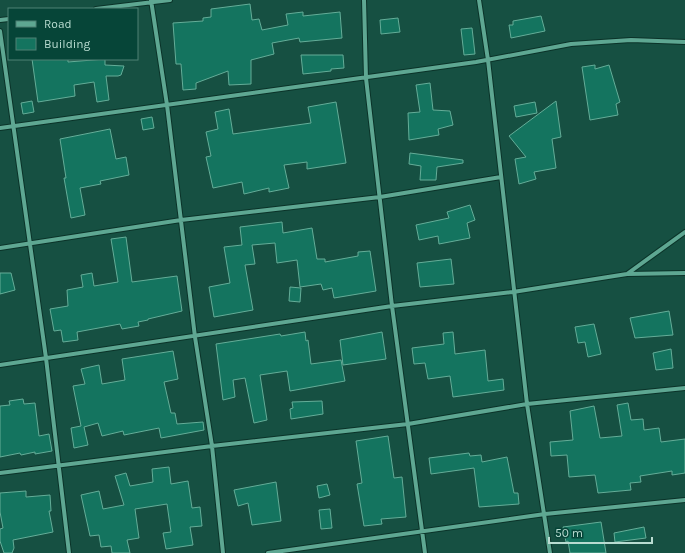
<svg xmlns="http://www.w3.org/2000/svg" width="685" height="553" font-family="Karla,sans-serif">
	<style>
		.building { fill: #14745f; stroke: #64ad98 }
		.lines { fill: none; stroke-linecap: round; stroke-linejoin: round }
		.minor-casing { stroke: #0b3329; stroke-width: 6 }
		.minor { stroke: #5ea792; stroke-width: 4 }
	</style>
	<rect width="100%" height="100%" fill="#165042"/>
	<path class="building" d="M250,4l2,16 7,-1 3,11 26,-5 -2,-11 17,-2v4l37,-4 2,26 -42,4 -1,-4 -27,5 2,11 -23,6v24l-22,1 -1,-14 -32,12v6l-13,1 -2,-26h-5l-3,-41 30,-2v-3l8,-1v-8z
		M541,16l4,15 -34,7 -2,-13h4v-4z
		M398,18l2,14 -19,2 -1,-14z
		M472,28l3,26 -11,1 -3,-26z
		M301,55h42l1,13 -13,1v2l-28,3z
		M32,59h36v3l37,-3v6l19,1 -3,9 -3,1h-12l3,24 -12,2 -3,-20 -20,3 1,11 -37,6z
		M595,65v4l14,-4 11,37 -4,2 2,11 -28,5 -8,-53z
		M430,83l3,27 17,1 3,14 -15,4 1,6 -30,5 -1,-27 12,-1 -4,-27z
		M32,101l2,11 -11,2 -2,-11z
		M556,101l5,36 -9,2 4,29 -22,4 2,7 -17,5 -4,-25 11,-2 -17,-21z
		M336,102l10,61 -39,6v-7l-23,3 5,23 -20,4v-4l-25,6 -2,-12 -29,6 -7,-31 5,-1 -5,-24 12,-3 -3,-17 14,-3 4,25 78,-11 -3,-16z
		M535,102l2,11 -21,4 -2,-11z
		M152,117l2,11 -11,2 -2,-11z
		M110,129l6,30 10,-2 3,18 -29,6 1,3 -21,4 5,27 -14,3 -7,-40h2l-6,-39z
		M410,153l53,7v3l-26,4 -1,13h-16l1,-14 -12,-2z
		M470,205l5,15 -8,3 3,15 -31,6 -1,-8 -19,4 -3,-15 33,-7 -2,-6z
		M282,222l1,11 29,-5 5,31h8v3l33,-6v-4l12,-1 6,40 -42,7 -2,-10 -9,2 -2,-6 -21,3 -3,-27 -20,3 -2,-20 -23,2 3,19 -10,1 8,45 -39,7 -5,-30 21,-4 -6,-36 18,-2 -2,-18z
		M126,237l6,45 45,-6 5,35 -34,8v1l-10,2 1,4 -17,3 -2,-5 -43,8 1,8 -15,2 -2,-12 -7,1 -4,-22 18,-3 -1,-16 16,-3 -2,-12 11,-2 2,13 24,-4 -7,-43z
		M451,259l3,25 -34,3 -3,-24z
		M0,273h11l4,17 -15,4z
		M290,287l11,1 -1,14 -11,-1z
		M669,311l4,24 -38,3 -5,-20z
		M594,324l7,30 -13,3 -3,-15 -7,1 -3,-16z
		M305,332l1,9 2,-1 3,24 30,-4 4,21 -55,10 -3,-20 -27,4 7,45 -13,3 -9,-45 -12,2 2,17 -12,3 -7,-56 64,-10 1,2z
		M382,332l4,27 -43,6 -3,-25z
		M453,332l2,22 30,-4 3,31 15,-2 1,11 -51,7 -3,-21 -22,3 -3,-16 -11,1 -2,-16 32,-4 -1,-11z
		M671,349l2,19 -17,2 -3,-17z
		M173,351l5,28 -14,3 7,31h4l2,11 26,-2 1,8 -43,8 -2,-10 -35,7 -1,-4 -21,5 -4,-13 -14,4 4,18 -14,3 -3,-20 10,-2 -8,-40 12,-2 -4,-15 18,-4 3,19 23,-4 -3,-21z
		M23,399l1,5 11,-1 4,33 10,-2 3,17 -17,3v-2l-14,3 -1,-2 -20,4v-51l10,-1 -1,-4z
		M322,401l1,13 -32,5 -1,-10 3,-1 -1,-6z
		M628,403l3,17 12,-1 1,11 15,-2 2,14 24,-3v34l-13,2v-4l-32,5 1,6 -11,1 1,7 -33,3 -3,-18 -26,2 -2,-22 -16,1 -1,-14 23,-2 -3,-29 24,-5 6,32 22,-2 -5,-31z
		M388,436l6,42 8,-1 4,40 -25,2 1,5 -18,2 -7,-42 5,-1 -6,-42z
		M469,453l1,3 11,-1 1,7 25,-5 7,36h4l1,11 -40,3 -5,-39 -43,6 -2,-16z
		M169,467l2,17 17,-3 4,27 8,-1 2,19 -12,1 3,18 -27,4 -3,-16 8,-1 -4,-28 -32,5 4,29 -12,2 3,13h-18l-1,-7 -10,1 -2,-12 -9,1 -9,-41 18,-4 4,18 21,-4 -9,-29 11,-3 4,13 23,-4 -1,-13z
		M276,482l5,39 -29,4 -4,-22 -10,3 -4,-16z
		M327,484l3,11 -11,3 -2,-12z
		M26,491v6l24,-2 1,16h-2l4,21 -40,8 1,8 -2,5h-8l-4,-12v-12l3,-1 -3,-16v-19z
		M330,509l2,19 -11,1 -2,-19z
		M601,522l5,31h-36l-2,-12 -2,1 -3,-15z
		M644,527l2,11 -31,4 -1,-9z"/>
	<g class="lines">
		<defs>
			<path id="minor" d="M151,0l16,105 28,232 17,109 11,107
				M364,0l2,78 26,228 33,247
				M479,0l9,60 39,344 23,149
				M96,9l74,-9
				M0,20l9,-1
				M0,31l46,327 23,195
				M0,128l476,-66 95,-18 60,-4 54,2
				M0,248l181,-28 199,-23 121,-20
				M627,274l58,-42
				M0,365l392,-59 121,-14 114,-18 58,-1
				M0,473l212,-27 196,-22 119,-20 158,-16
				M268,553l277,-39 140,-14"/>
		</defs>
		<use href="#minor" class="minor-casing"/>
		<use href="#minor" class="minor"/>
	</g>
	<rect x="8" y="8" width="130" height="52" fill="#064538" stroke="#4e8175"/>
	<rect x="16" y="21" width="20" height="6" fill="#5ea792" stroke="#4e8175"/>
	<text x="44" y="28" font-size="12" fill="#b9dcd1">Road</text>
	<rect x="16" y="38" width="20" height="12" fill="#14745f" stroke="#4e8175"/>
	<text x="44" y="48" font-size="12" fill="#b9dcd1">Building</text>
	<path d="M549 537v6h103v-6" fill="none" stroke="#b9dcd1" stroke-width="2"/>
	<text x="555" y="537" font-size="12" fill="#b9dcd1" stroke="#064538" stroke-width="3" paint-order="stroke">50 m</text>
</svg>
